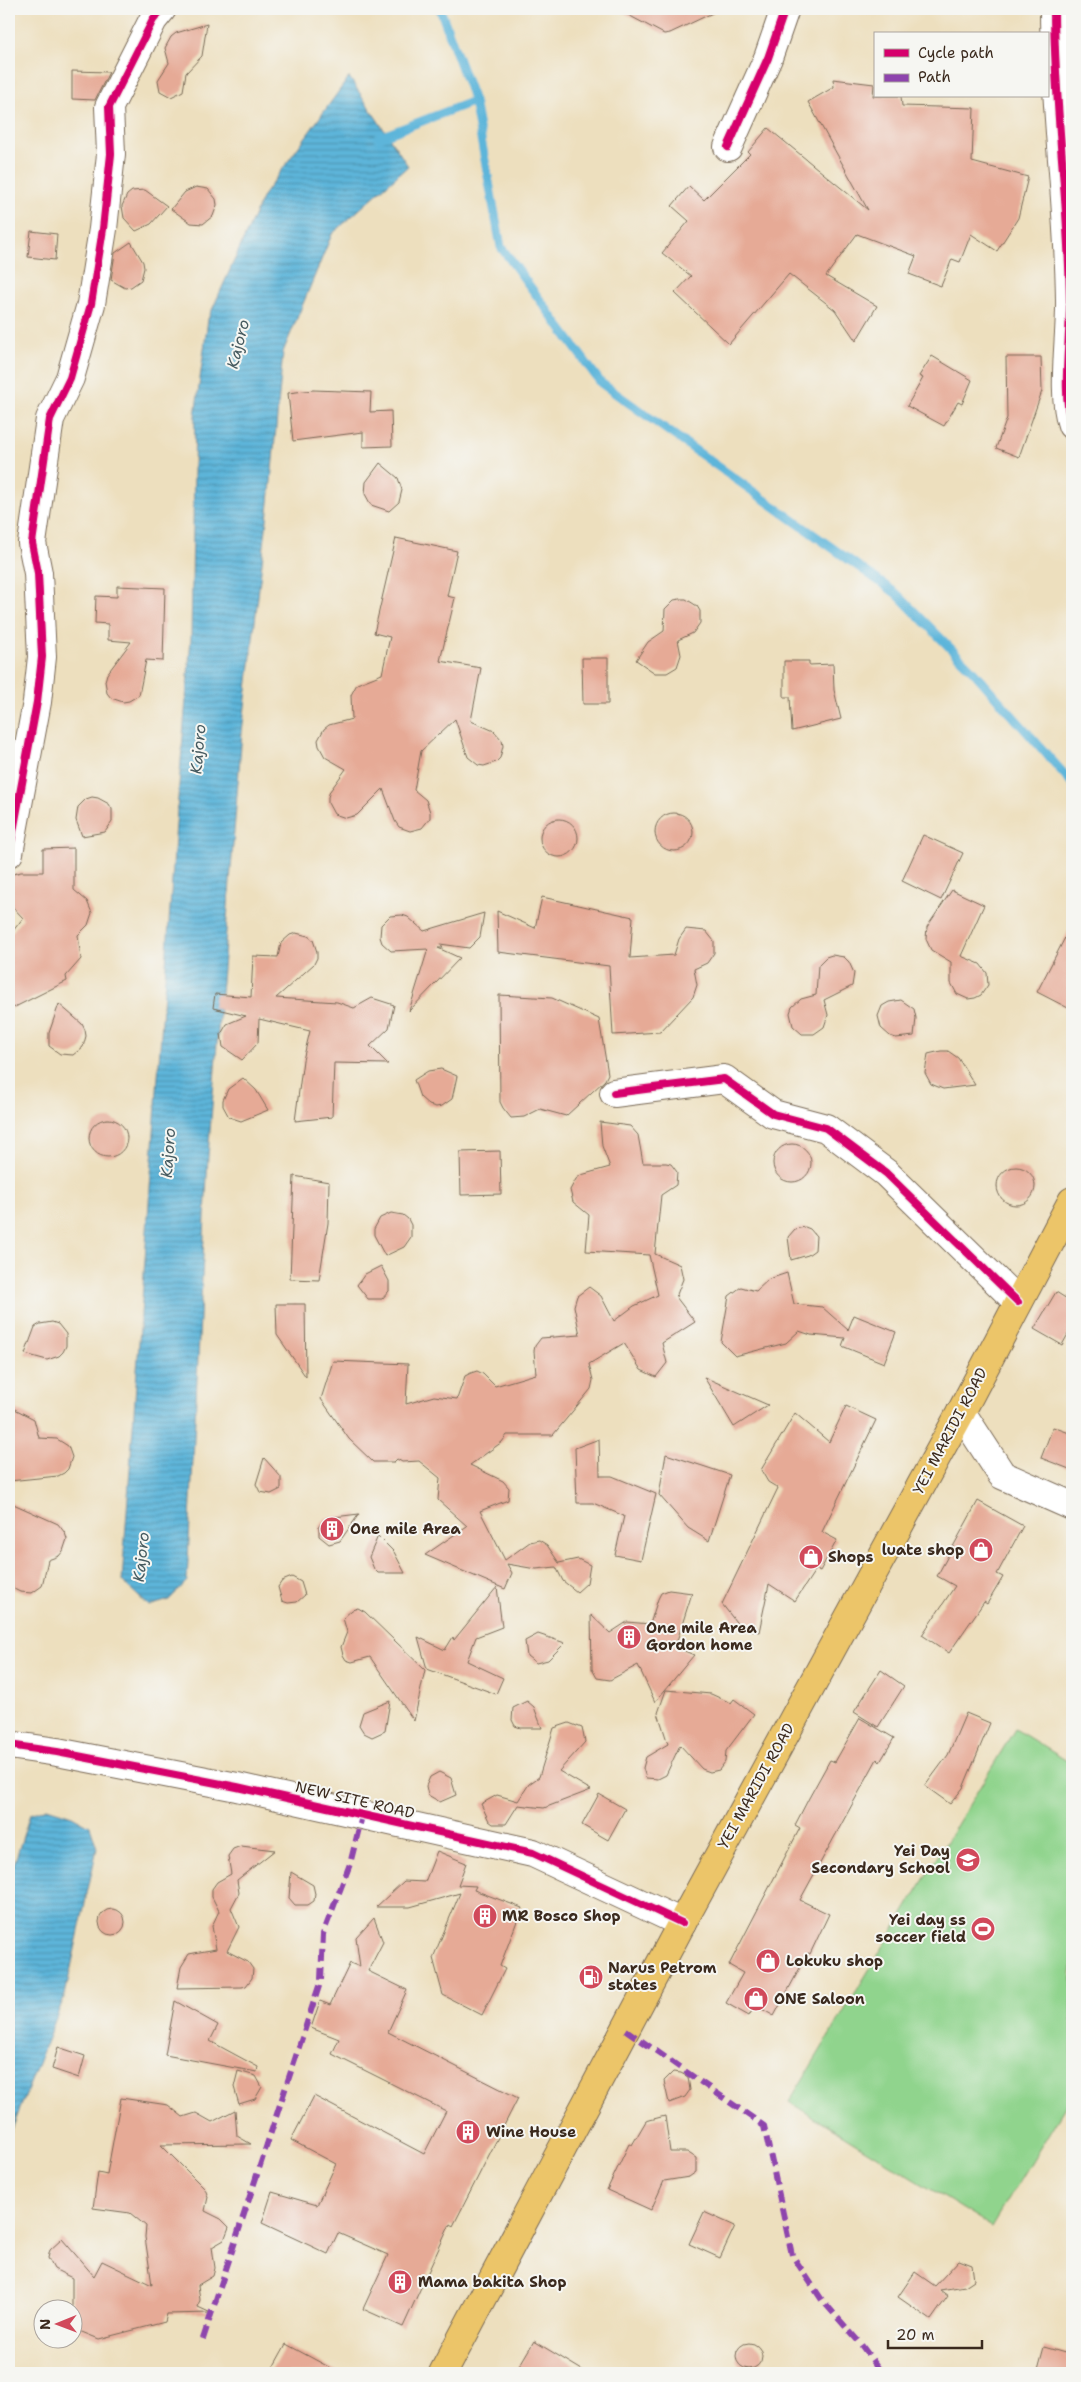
<svg xmlns="http://www.w3.org/2000/svg" width="1081" height="2382" font-family="'Shantell Sans',sans-serif">
	<style>
		.garden { fill: #90d48d; stroke: #667f56 }
		.water { fill: url(#water-rules); stroke: #4c707c }
		.lines { fill: none; stroke-linecap: round; stroke-linejoin: round }
		.stream { stroke: #5db5da; stroke-width: 9 }
		.building { fill: #e6aa96 }
		.minor-casing { stroke: #796956; stroke-width: 30 }
		.major-casing { stroke: #796956; stroke-width: 30 }
		.minor { stroke: #fff; stroke-width: 28 }
		.major { stroke: #ecc569; stroke-width: 28 }
		.quiet { stroke: #8e44ad; stroke-width: 6; stroke-dasharray: 12 6; stroke-linecap: butt }
		.cycleway-casing { stroke: #f6f6f2; stroke-width: 11 }
		.cycleway { stroke: #d6006c; stroke-width: 8 }
		.labels { text-anchor: middle; dominant-baseline: central; stroke-width: 4; stroke-linejoin: round; paint-order: stroke }
		.street-label { font-size: 15px; fill: #3b2a1e; stroke: #f6f6f2 }
		.poi-label { font-size: 15px; font-weight: bold; fill: #3b2a1e; stroke: #f6f6f2; text-anchor: start }
		.water-label { font-size: 16px; font-style: italic; fill: #475b60; stroke: #f6f6f2 }
	</style>
	<defs>
		<pattern id="water-rules" width="6" height="5" patternUnits="userSpaceOnUse" patternTransform="scale(1.25)"><rect width="6" height="5" fill="#5db5da"/><path d="M0 2.5h6" fill="none" stroke="#4e93b0"/></pattern>
	</defs>
	<rect width="100%" height="100%" fill="#f6f6f2"/>
	<filter id="ink" filterUnits="userSpaceOnUse"><feTurbulence type="fractalNoise" baseFrequency=".02" numOctaves="2"/><feDisplacementMap in="SourceGraphic" scale="10" xChannelSelector="R" yChannelSelector="G"/><feConvolveMatrix kernelMatrix="1 2 1 2 8 2 1 2 1" color-interpolation-filters="sRGB"/></filter>
	<filter id="wash" filterUnits="userSpaceOnUse"><feTurbulence type="fractalNoise" baseFrequency=".0096" numOctaves="4" result="noise"/><feDisplacementMap in="SourceGraphic" scale="20" xChannelSelector="R" yChannelSelector="G"/><feGaussianBlur stdDeviation="1.12" result="paint"/><feColorMatrix in="noise" values="0 0 0 0 0 0 0 0 0 0 0 0 0 0 0 0 0 1.4 0 .05"/><feComposite in="paint" operator="in"/></filter>
	<g filter="url(#wash)">
		<rect width="100%" height="100%" fill="#eddfbe"/>
		<path class="garden" d="M1015,1729l57,35v331l-80,132 -203,-125z"/>
		<path class="water" d="M349,77l59,89 -76,68 -49,118 -14,151 -27,229 -34,424 -21,425 -18,19 -20,6 -27,-25 55,-771 14,-172 4,-222 13,-97 55,-123z
			M47,1808l25,8 18,10 7,22 -32,147 -56,142v-257l21,-66z"/>
		<g class="lines">
			<path class="stream" d="M440,9l34,92 27,146 100,136 296,211 76,77 99,112
				M378,138l96,-37"/>
		</g>
		<g id="blocks">
			<path class="building" d="M617,9h104l-51,24 -6,1z
				M207,24l-5,32 -16,17 -3,18 -12,6 -11,-6 -2,-11 11,-17 -4,-15 6,-11 5,-4z
				M72,71l37,1 -14,28 -23,-1z
				M833,79l41,5 -1,12h28l1,10 72,2 -2,54 56,15 -10,41 -21,33 -26,-17 -11,28 -8,-3 -11,27 -32,-12 7,-18 -59,-22 -31,42 51,30 -21,35 -21,-31 -46,-36 -60,70 -54,-51 16,-17 -29,-23 27,-32 -17,-15 17,-20 15,14 46,-46 -2,-2 20,-24 100,82 -60,-108 26,-15z
				M196,187l12,2 8,10 1,6 -4,11 -10,8 -12,-1 -20,-14 14,-17z
				M145,190l22,16 -16,18 -15,7 -12,-13 -2,-12 5,-11 5,-4z
				M31,231l26,3 -2,26 -27,-3z
				M131,242l12,20 1,6 -3,12 -10,7 -6,1 -14,-8 4,-27z
				M932,356l40,24 -10,24 -4,-2 -14,24 -37,-20 16,-28 -4,-2z
				M1006,357h35l1,34 -23,66 -23,-9 11,-30z
				M313,390l58,2 -1,20 21,-1 1,35 -29,1v-15l-70,9 -5,-48z
				M380,463l18,15 4,12 -3,12 -10,9 -18,-6 -6,-11 1,-12z
				M396,538l61,13 -10,45 8,2 -15,63 41,7 -10,53 23,10 8,9 1,6 -3,12 -4,4 -12,4 -6,-1 -10,-8 -13,-38 -34,32 -7,39 12,10 4,12v6l-8,10 -12,3 -11,-4 -4,-6 -12,-32 -26,26 -11,3 -12,-4 -6,-11v-6l2,-6 16,-22 -21,-12 -6,-11 -1,-6 6,-11 5,-4 23,-6 -1,-24 6,-11 25,-10 8,-37 -16,-4z
				M117,586l48,2 -2,73 -17,-1 -7,35 -10,6 -6,1 -12,-4 -4,-5 -2,-12 2,-7 24,-32 -23,-2v-16l-13,-1 1,-27 21,1z
				M680,599h6l11,7 3,5v12l-7,10 -15,7 3,15 -4,12 -10,6h-12l-19,-13 12,-18 16,-11 1,-22 9,-9z
				M582,658h26v46h-25z
				M784,661h25v4l24,-1 1,26 7,29 -49,12 -2,-34h-6z
				M92,797l6,1 11,6 3,5v13l-7,10 -23,4 -6,-16 2,-13 8,-8z
				M655 832a19 19 0 1 1 38 0a19 19 0 1 1-38 0Z
				M540 838a19 19 0 1 1 38 0a19 19 0 1 1-38 0Z
				M923,835l40,18 -22,47 -39,-19z
				M74,848v42l13,11 5,12 -4,12 -10,10 3,24 -15,17 1,5 -58,29v-74l14,-18 -14,-15v-28l12,-3h22v-23z
				M952,890l32,15 -23,51 19,8 7,9 1,12 -7,10 -6,3 -7,1 -11,-5 -6,-11v-21l-20,-12 -5,-11 1,-12z
				M542,897l91,20 -3,41 44,-3 5,-16 7,-10 20,2 8,10v12l-7,10 -13,6 3,16 -4,12 -33,35 -47,3 -4,-69 -111,-14 -1,-41 38,17z
				M484,913l-4,24 -11,11 -29,-4 3,4h-5l22,10 -51,53 19,-62 -37,2 -9,-8 -2,-6 1,-12 9,-9 12,-1 6,2 16,14z
				M1072,924v86l-35,-18z
				M296,933l12,3 5,4 4,12v6l-3,6 -38,34 61,4 17,6 18,-10 22,7 -5,23 -19,18 18,18 -54,-1 -2,54 -37,4 8,-61 7,-29 -51,-12 -1,24 -16,17 -19,-13 -2,-13 6,-10 19,-8 -33,-8 2,-14 36,3 2,-41 25,1 3,-14 9,-8z
				M832,955l12,2 5,5 5,11 -2,13 -28,14 4,15 -4,12 -10,7h-12l-9,-8 -3,-13 2,-6 9,-8 15,-4 2,-30 8,-8z
				M499,995l53,3 47,21 9,55 -3,6 -39,36 -26,-7 -16,8 -13,1 -8,-10 -3,-6z
				M901,1000l13,9 2,9 -2,18 -18,2 -6,-2 -9,-8 -3,-12 4,-10 7,-4z
				M59,1004l23,20 3,6 1,6 -3,11 -10,8 -13,-1 -11,-8v-13z
				M941,1051h7l10,7 17,27 -32,4 -12,-5 -6,-11 3,-19z
				M441,1069l16,7 -5,23 -10,7 -6,1 -7,-2 -9,-8 -6,-17 14,-9z
				M243,1078l13,12 12,20 -27,11 -12,-4 -6,-11v-6l5,-11z
				M89 1138a19 19 0 1 1 38 0a19 19 0 1 1-38 0Z
				M600,1122l30,4 8,9 5,28h23l5,1 6,8 -1,13 -15,10 -6,59 25,11 3,14 -7,18 19,25 -33,21 5,20 -11,14 -15,-7 -17,-27 -35,21 4,16 -2,9 -38,46h-46l-5,7 -32,23 33,16 6,7 -1,12 -28,11 25,49 25,-18 9,-2 8,5 12,18 19,-4 12,6 -3,18 -10,9 -14,-11 -7,-14 -20,2 -29,-5 5,9 -7,16 -80,-34 42,-29 -29,-26 2,-22 -21,-17 -17,1 -5,-3 -3,3h-21l-24,-23 -28,-40 12,-38 75,3 -2,40 28,-8 23,3 8,-23 6,-3 6,-2 6,3 12,12 41,-12 -2,-23 1,-5 6,-8 39,-3 -6,-29 3,-10 12,-9 12,9 13,25 20,-15 24,-11 -9,-40 -63,-4 3,-36 -16,-13 -3,-12 6,-11 5,-4 29,-8 -8,-21z
				M773 1163a19 19 0 1 1 38 0a19 19 0 1 1-38 0Z
				M500,1151l1,43 -40,1 -1,-43z
				M997 1186a19 19 0 1 1 38 0a19 19 0 1 1-38 0Z
				M294,1176l35,6 -1,41 -9,57 -29,-1z
				M391,1213l12,2 5,4 3,6v12l-7,10 -19,9 -11,-21v-6l6,-11z
				M805,1227l5,2 6,7 -1,14 -7,5 -17,5 -3,-23 7,-8z
				M381,1266l8,15v10l-7,8h-14l-11,-14 8,-11z
				M787,1273l7,31 28,3 26,23 6,-15 42,17 -12,31 -42,-17 3,-8 -34,-3 -12,-4 -13,12 -51,13 -14,-14 8,-46 12,-9 15,4 13,-12z
				M1056,1292l16,10v25l-10,18 -28,-16z
				M276,1304h29l1,73 -29,-42z
				M52,1322l6,2 8,10v12l-3,6 -4,4 -12,4 -22,-6 10,-27 5,-3z
				M704,1377l64,28 -34,22z
				M9,1406l25,13 5,19 18,1 11,7 4,11 -4,12 -4,4 -6,3 -49,5z
				M846,1406l30,14 -54,112 15,8 -17,31 -4,-2 -21,32 -26,-17 -10,48 -16,-4 -4,-2 -17,-22 56,-116 -10,-6 -7,-12 34,-57 34,29z
				M1053,1427l19,7v36l-31,-12z
				M599,1439l1,37h12l44,18 -15,66 -26,-5 9,-39 -31,-13h-16l-2,-55z
				M666,1454l64,21 -21,66 -21,-13 -29,-33z
				M264,1458l17,19v12l-10,5 -11,-2 -4,-8z
				M978,1501l45,25 -26,48 6,3 -16,27 -3,-2 -35,51 -27,-18 33,-49 -18,-10z
				M9,1502l49,22 7,9 2,6 -4,12 -4,5 -11,4 -6,26 -10,7 -12,-1 -6,-3 -5,-9z
				M359,1514l-19,27 -11,3 -10,-8v-10l7,-8z
				M378,1536l16,16 11,21h-27l-4,-4 -5,-12z
				M292,1577l9,5 4,13 -8,7 -9,1 -6,-2 -4,-14 4,-6z
				M497,1587l5,40 -26,10 -9,24 36,17 -7,16 -69,-25 -9,-32 27,13 8,-13 1,3z
				M669,1590l23,3 -17,54 19,8 -39,47 -17,-37 -28,15 -13,-2 -5,-9 -1,-54 19,18 17,-11 23,2 8,-25 3,-6z
				M358,1608l7,4 60,58 -11,51 -44,-64 -18,5 -6,-2 -3,-5 -2,-8 6,-15 -4,-14 9,-8z
				M538,1634l27,9 -17,17 -12,3 -9,-7 -2,-15z
				M881,1670l23,16 -26,41 -24,-15z
				M666,1690l45,4 20,9 3,-4 20,15 -28,37 -1,11 -6,8 -9,2 -8,-3 -22,-24 -14,30 -8,4 -12,-1 -3,-10 3,-11 22,-13 -10,-31z
				M390,1701l-5,30 -13,6 -8,-4 -5,-8 4,-13z
				M527,1701l7,6 8,21h-21l-6,-2 -3,-6 1,-12z
				M966,1713l24,10 -27,65 -13,16 -25,-18 23,-31z
				M860,1718l34,20 -14,24 -3,-3 -77,141 29,14 -19,40 -2,-1 -34,63 -19,-11 -6,11 -23,-13 17,-30 -14,-8 71,-137 -5,-3 14,-27 21,-38 5,2z
				M569,1723l13,5 3,14 -26,29 32,19 -47,18 -26,-3 -12,19h-13l-4,-3 -8,-17 16,-9 21,6 11,-17 10,-7 15,-49z
				M439,1772l12,6 5,17 -16,7 -12,-7 -2,-9 4,-9z
				M599,1794l26,15 -17,31 -26,-15z
				M241,1846l34,4 -38,30 2,13 -8,15 8,19 -12,24 21,11 5,7 -1,9 -6,8 -4,1 -65,1 4,-21 8,-13 27,-5 -4,-23 7,-15 -7,-14v-8l5,-7 14,-8 -3,-18 5,-7z
				M437,1851l29,12 -8,22 18,1 -2,4 48,18 -22,58 5,3 -23,46 -39,-20 -10,-37 27,-65 -50,14h-34l28,-26 21,1z
				M291,1872l22,13 2,9 -1,7 -6,4h-13l-6,-7z
				M99 1922a13 13 0 1 1 26 0a13 13 0 1 1-26 0Z
				M374,1918l9,24 -15,29 39,19 -19,42 130,66 -65,128 -3,-2 -47,103 -40,-18 25,-54 -50,-22 -10,21 -66,-31 10,-31 45,13 19,-41 -45,-24 23,-44 110,58 22,-43 -114,-57 7,-15 -28,-11 9,-27 10,4 20,-42 10,4 -4,-29z
				M175,2001l43,24 -8,16 48,26 -1,5 -92,-17z
				M58,2047l27,9 -6,22 -27,-9z
				M238,2071l18,5 6,11 -7,12 -16,5 -5,-17z
				M673,2072l8,1 7,4 2,13 -5,7 -16,6 -5,-22z
				M121,2098l47,7 15,12 13,-4 16,9 23,-12 2,26 14,8 -90,1 44,44 3,8 -3,14 16,8 8,8 -5,13 -12,7 3,21 -2,8 -15,9 2,15 -2,7 13,6 -44,1 -2,8 -66,17 -27,-11v-50l-18,-9 -6,-11 2,-8 12,-11 32,37 8,-15 50,24 -7,-48 1,-11 -16,-13 -37,-5 5,-36 9,2z
				M665,2116l5,36h17l9,6v14l-7,5 -25,4 -13,29 -44,-20 22,-46 3,1 14,-24z
				M704,2212l31,14 -15,32 -31,-14z
				M959,2260l13,5 2,15 -9,6 -25,4 8,6 -17,24 -33,-23 17,-25 20,14z
				M534,2341l53,32h-72z
				M736 2356a13 13 0 1 1 26 0a13 13 0 1 1-26 0Z
				M286,2344l54,29h-70z
				M1044,2347l28,8v18h-35z"/>
		</g>
	</g>
	<g filter="url(#ink)">
		<use href="#blocks" fill-opacity="0" stroke="#796956" stroke-width="1"/>
		<g class="lines">
			<defs>
				<path id="minor" d="M1054,9c0,97 15,194 16,291 1,36 -9,93 2,125
					M728,147l40,-89 17,-49
					M9,853l28,-151 5,-45 -4,-84 -6,-30 18,-124 20,-41 21,-74 12,-75 8,-75 -2,-47 44,-87 9,-11
					M614,1093l110,-14 49,35 53,14 60,45 132,129
					M961,1412l41,63 70,31
					M9,1745l48,7 180,35 296,66 149,70"/>
				<path id="major" d="M443,2373l239,-450 279,-511 111,-211"/>
			</defs>
			<use href="#minor" class="minor-casing"/>
			<use href="#major" class="major-casing"/>
			<use href="#minor" class="minor"/>
			<use href="#major" class="major"/>
			<path class="quiet" d="M1068,1210l4,2
				M626,2030l138,96 28,129 30,45 37,42 23,31
				M203,2339l118,-359 2,-46 27,-70 12,-48"/>
			<defs>
				<path id="cycleway" d="M1054,9c0,97 15,194 16,291 1,36 -9,93 2,125
					M728,147l40,-89 17,-49
					M9,853l28,-151 5,-45 -4,-84 -6,-30 18,-124 20,-41 21,-74 12,-75 8,-75 -2,-47 44,-87 9,-11
					M614,1093l110,-14 49,35 53,14 60,45 132,129
					M9,1745l48,7 180,35 296,66 149,70"/>
			</defs>
			<use href="#cycleway" class="cycleway-casing"/>
			<use href="#cycleway" class="cycleway"/>
		</g>
	</g>
	<defs>
		<symbol id="building-disc" viewBox="-11 -11 22 22"><circle r="9.5" fill="#d1495b" stroke="#f6f6f2"/><path d="M-4-6H4V6H1V3H-1V6H-4ZM-2.5-4.3h1.7v1.8h-1.7ZM.8-4.3h1.7v1.8H.8ZM-2.5-1h1.7V.8h-1.7ZM.8-1h1.7V.8H.8Z" fill="#fff"/></symbol>
		<symbol id="shop-disc" viewBox="-11 -11 22 22"><circle r="9.5" fill="#d1495b" stroke="#f6f6f2"/><path d="M-5-2.5h2.3a2.7 3.5 0 0 1 5.4 0H5L5.5 6h-11ZM-1.5-2.5h3a1.5 2.3 0 0 0-3 0Z" fill="#fff"/></symbol>
		<symbol id="school-disc" viewBox="-11 -11 22 22"><circle r="9.5" fill="#d1495b" stroke="#f6f6f2"/><path d="M0-5L7-2L0 1L-7-2ZM-4 1L0 2.5L4 1V4Q0 6-4 4Z" fill="#fff"/></symbol>
		<symbol id="stadium-disc" viewBox="-11 -11 22 22"><circle r="9.5" fill="#d1495b" stroke="#f6f6f2"/><path d="M0-5a6.5 5 0 1 0 0 10a6.5 5 0 1 0 0-10ZM-3.5-1.8h7v3.6h-7Z" fill="#fff"/></symbol>
		<symbol id="fuel-disc" viewBox="-11 -11 22 22"><circle r="9.5" fill="#d1495b" stroke="#f6f6f2"/><path d="M-5.5-6h7V0h2V4h1.3V-2.5L3-4.5l.8-.8L6-3V5H2.5V1h-1V6h-7ZM-4.2-4.7v3.2H.2V-4.7Z" fill="#fff"/></symbol>
	</defs>
	<g fill-rule="evenodd">
		<use href="#building-disc" x="318" y="1515" width="28" height="28"/>
		<use href="#shop-disc" x="967" y="1536" width="28" height="28"/>
		<use href="#shop-disc" x="797" y="1543" width="28" height="28"/>
		<use href="#building-disc" x="615" y="1623" width="28" height="28"/>
		<use href="#school-disc" x="954" y="1846" width="28" height="28"/>
		<use href="#building-disc" x="471" y="1902" width="28" height="28"/>
		<use href="#stadium-disc" x="969" y="1915" width="28" height="28"/>
		<use href="#shop-disc" x="754" y="1947" width="28" height="28"/>
		<use href="#fuel-disc" x="577" y="1963" width="28" height="28"/>
		<use href="#shop-disc" x="742" y="1985" width="28" height="28"/>
		<use href="#building-disc" x="454" y="2118" width="28" height="28"/>
		<use href="#building-disc" x="386" y="2268" width="28" height="28"/>
	</g>
	<g class="labels">
		<g class="street-label">
			<text transform="translate(950 1431) rotate(-62)">YEI MARIDI ROAD</text>
			<text transform="translate(756 1786) rotate(-61)">YEI MARIDI ROAD</text>
			<text transform="translate(355 1800) rotate(13)">NEW SITE ROAD</text>
		</g>
		<g class="poi-label">
			<text x="350" y="1529">One mile Area</text>
			<text x="964" y="1550" text-anchor="end">luate shop</text>
			<text x="828" y="1557">Shops</text>
			<text x="646" y="1628">One mile Area<tspan x="646" dy="17">Gordon home</tspan></text>
			<text x="950" y="1851" text-anchor="end">Yei Day<tspan x="950" dy="17">Secondary School</tspan></text>
			<text x="502" y="1916">MR Bosco Shop</text>
			<text x="966" y="1920" text-anchor="end">Yei day ss<tspan x="966" dy="17">soccer field</tspan></text>
			<text x="786" y="1961">Lokuku shop</text>
			<text x="608" y="1968">Narus Petrom<tspan x="608" dy="17">states</tspan></text>
			<text x="774" y="1999">ONE Saloon</text>
			<text x="486" y="2132">Wine House</text>
			<text x="418" y="2282">Mama bakita Shop</text>
		</g>
		<g class="water-label">
			<text transform="translate(238 344) rotate(-76)">Kajoro</text>
			<text transform="translate(198 749) rotate(-85)">Kajoro</text>
			<text transform="translate(168 1153) rotate(-86)">Kajoro</text>
			<text transform="translate(141 1557) rotate(-84)">Kajoro</text>
		</g>
	</g>
	<rect width="1081" height="2382" fill="none" stroke="#f6f6f2" stroke-width="30"/>
	<rect x="874" y="32" width="175" height="65" fill="#f6f6f2" stroke="#aba49d"/>
	<rect x="884" y="49" width="25" height="8" fill="#d6006c" stroke="#aba49d"/>
	<text x="918" y="58" font-size="15" fill="#3b2a1e">Cycle path</text>
	<rect x="884" y="74" width="25" height="8" fill="#8e44ad" stroke="#aba49d"/>
	<text x="918" y="82" font-size="15" fill="#3b2a1e">Path</text>
	<g transform="translate(58 2324) rotate(269)"><circle r="24" fill="#f6f6f2" stroke="#aba49d"/>
	<path d="M0-4L9 19L0 12L-9 19Z" fill="#d1495b"/>
	<text y="-8" font-size="14" font-weight="bold" text-anchor="middle" fill="#3b2a1e">N</text>
	</g>
	<path d="M888 2340v8h94v-8" fill="none" stroke="#3b2a1e" stroke-width="2.5"/>
	<text x="896" y="2340" font-size="15" fill="#3b2a1e" stroke="#f6f6f2" stroke-width="4" paint-order="stroke">20 m</text>
</svg>
